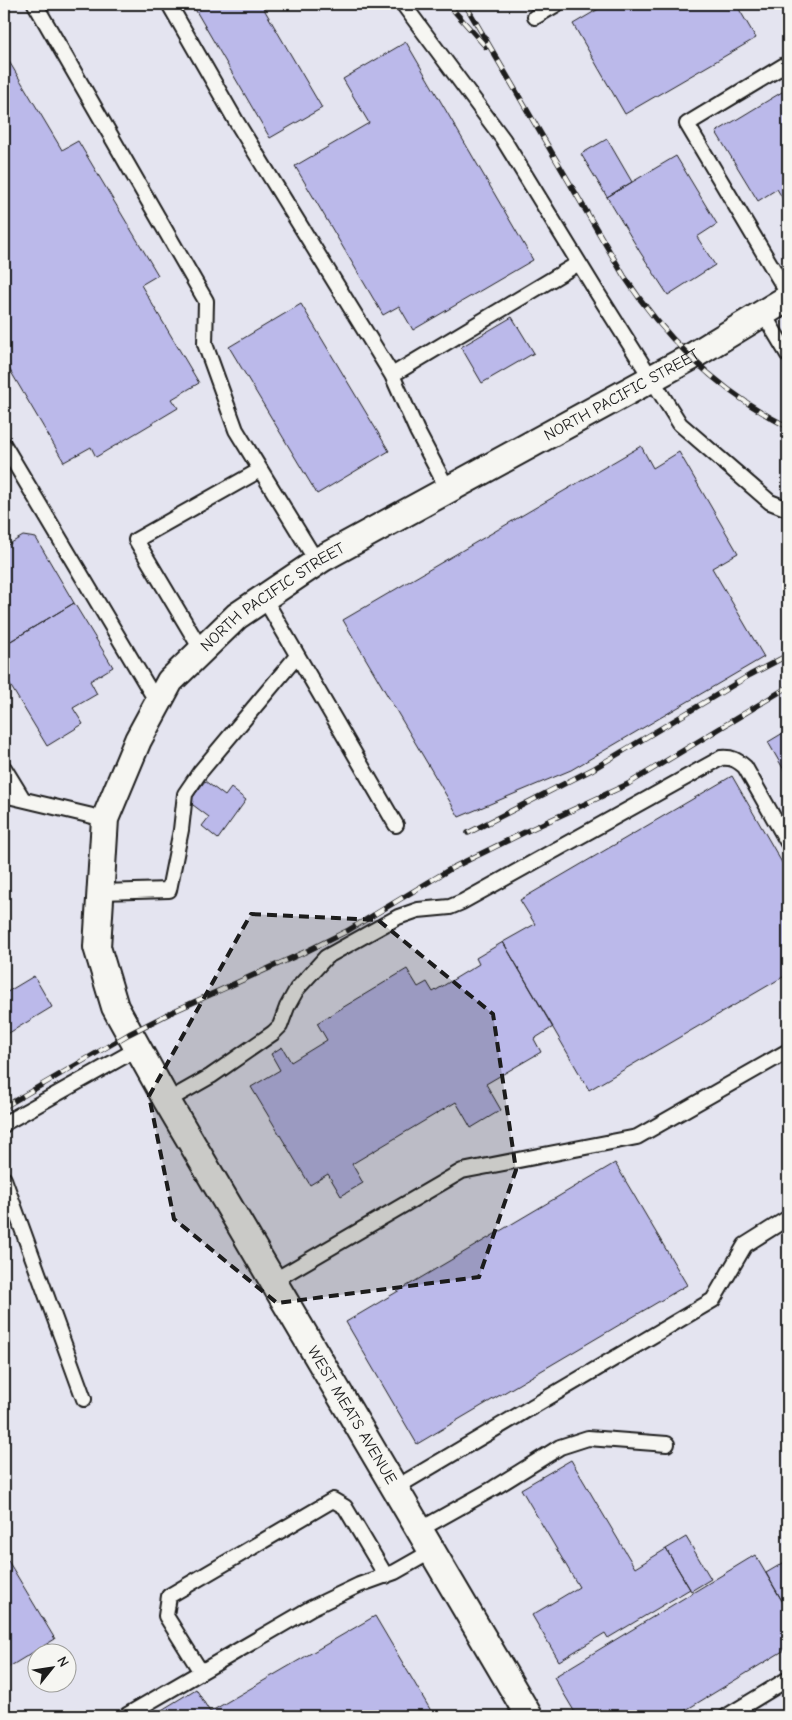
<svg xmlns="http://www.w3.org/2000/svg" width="792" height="1720" font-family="'Comic Neue',sans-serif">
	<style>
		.built { fill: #e4e4f0; fill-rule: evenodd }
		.building { fill: #bbb9ea; stroke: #1c1c1c }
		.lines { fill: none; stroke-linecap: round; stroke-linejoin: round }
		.service-casing { stroke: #1c1c1c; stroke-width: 18 }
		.minor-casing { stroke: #1c1c1c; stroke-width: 30 }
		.service { stroke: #f6f6f2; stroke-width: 14 }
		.minor { stroke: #f6f6f2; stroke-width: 26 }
		.rail-casing { stroke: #1c1c1c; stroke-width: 5.5 }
		.rail { stroke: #f6f6f2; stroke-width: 4; stroke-dasharray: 11; stroke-linecap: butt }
		.marked { fill: #1c1c1c; fill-opacity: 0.2; stroke: #1c1c1c; stroke-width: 4; stroke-dasharray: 10 6; stroke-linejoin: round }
		.labels { text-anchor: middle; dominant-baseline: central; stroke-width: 4.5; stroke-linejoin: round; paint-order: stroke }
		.street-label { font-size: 16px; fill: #1c1c1c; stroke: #f6f6f2 }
	</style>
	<rect width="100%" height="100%" fill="#f6f6f2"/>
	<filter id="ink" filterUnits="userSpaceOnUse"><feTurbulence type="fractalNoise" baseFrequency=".02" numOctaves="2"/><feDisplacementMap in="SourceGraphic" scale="10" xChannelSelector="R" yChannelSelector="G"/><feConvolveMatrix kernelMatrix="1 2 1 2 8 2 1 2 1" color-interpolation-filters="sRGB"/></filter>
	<g filter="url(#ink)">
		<path class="built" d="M4,4h784v1712h-784zM38,1652h30v30h-30z"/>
		<path class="building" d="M192,4h69l61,104 -52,30z
			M607,4h41l1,1 2,-1h85l20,34 -131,76 -52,-90z
			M406,42l127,218 -120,70 -14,-24 -16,9 -88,-149 74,-43 -26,-44z
			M4,53l58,97 16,-9 80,134 -17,10 58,98 -27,16 6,9 -82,49 -5,-10 -27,15 -60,-102z
			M787,89l1,2v116l-11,-18 -19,12 -42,-69z
			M607,139l25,43 -25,15 -26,-43z
			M676,156l41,68 -20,13 18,28 -47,30 -28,-43 -33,-55z
			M301,304l88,147 -72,43 -88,-147z
			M512,317l22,36 -52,30 -21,-36z
			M641,446l12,22 26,-16 59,101 -26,15 52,89 -193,113 -112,47 -116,-197z
			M4,484l5,8 -3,13 -2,2z
			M23,536l13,2 38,65 -70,42v-98z
			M74,603l39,64 -23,14 7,13 -24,14 10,16 -36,22 -43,-71v-30z
			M788,730v47l-20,-35z
			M732,776l56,97v101l-199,116 -86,-148 32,-18 -15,-24z
			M205,781l20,15 6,-8 15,12 -28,39 -16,-13 7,-9 -20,-15z
			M503,942l50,85 -19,12 7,13 -55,32 15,26 -30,18 -15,-26 -104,62 11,19 -22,13 -13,-22 -18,11 -59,-98 29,-17 -9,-16 11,-7 9,15 36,-22 -10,-17 90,-54 11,18 9,-5 6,10 46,-28 -3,-6z
			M34,976l18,31 -48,29v-42z
			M615,1163l72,122 -270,159 -71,-122z
			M571,1460l64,108 31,-19 24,40 -82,49 -3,-5 -46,28 -27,-46 47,-28 -58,-98z
			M686,1537l25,42 -20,12 -25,-42z
			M4,1554l51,85 -51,31z
			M755,1555l33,56v37l-112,68h-99l-23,-39z
			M788,1560v51l-22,-38z
			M375,1616l59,100h-271l-3,-5 36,-22 14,23z"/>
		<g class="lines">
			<defs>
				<path id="service" d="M35,4l171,297 -1,43 31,86 81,132
					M169,4l67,117 156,254 25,56 31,59
					M403,4l100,135 95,155 82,130 90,78 18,7
					M535,17l22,-13
					M788,63l-101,61 101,170
					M763,313l25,42
					M392,375l187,-112
					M4,445l154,259
					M264,598l132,227
					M202,651l-66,-111 124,-70
					M4,768l19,31
					M4,795l101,24
					M101,892l68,-2 12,-60 4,-36 15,-22 97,-116
					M167,1101l44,-25 62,-43 7,-7 7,-19 10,-18 29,-32 72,-40 20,-7 32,-3 12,-5 259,-144c11,-1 16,2 24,9l43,76
					M4,1125l1,-2 132,-74
					M4,1179l80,220
					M273,1281l189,-110 175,-34 151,-86
					M395,1488l318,-188 32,-55 43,-27
					M419,1530l75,-42 66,-41 28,-9 79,6
					M201,1672l-35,-56 3,-20 164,-96 12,7 41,69
					M128,1716l-1,-1 184,-107 48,-23 36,-13 37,-21
					M727,1716l61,-37"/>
				<g id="minor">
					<path id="s1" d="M529,1716l-362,-615 -52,-94 -18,-60 8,-128 33,-79 32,-59 67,-65 86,-58 368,-201 97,-59"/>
				</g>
			</defs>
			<use href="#service" class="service-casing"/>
			<use href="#minor" class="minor-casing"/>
			<use href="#service" class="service"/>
			<use href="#minor" class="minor"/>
			<defs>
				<path id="rail" d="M448,4l38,43
					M465,4l159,272c42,64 96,116 164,151
					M468,833l125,-64 157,-94 38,-20
					M4,1107l125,-73 43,-22 135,-61 40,-20 105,-63 75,-37 101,-47 160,-97"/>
			</defs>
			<use href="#rail" class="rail-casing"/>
			<use href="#rail" class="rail"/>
		</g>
	</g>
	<path class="marked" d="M251,914l127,6 115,94 23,156 -37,107 -202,26 -103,-84 -25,-123z"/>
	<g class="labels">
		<g class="street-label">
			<text stroke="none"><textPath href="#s1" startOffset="1702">NORTH PACIFIC STREET</textPath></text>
			<text stroke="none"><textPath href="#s1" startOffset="1298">NORTH PACIFIC STREET</textPath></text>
			<text transform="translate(352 1415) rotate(59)">WEST MEATS AVENUE</text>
		</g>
	</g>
	<rect width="792" height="1720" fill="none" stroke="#f6f6f2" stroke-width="20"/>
	<rect x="10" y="10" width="772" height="1700" fill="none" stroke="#1c1c1c" stroke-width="2" filter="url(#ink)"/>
	<g transform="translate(52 1668) rotate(60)"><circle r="24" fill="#f6f6f2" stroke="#9f9f9c"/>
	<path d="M0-4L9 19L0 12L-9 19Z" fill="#1c1c1c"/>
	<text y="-8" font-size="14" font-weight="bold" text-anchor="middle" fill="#1c1c1c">N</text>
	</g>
</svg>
